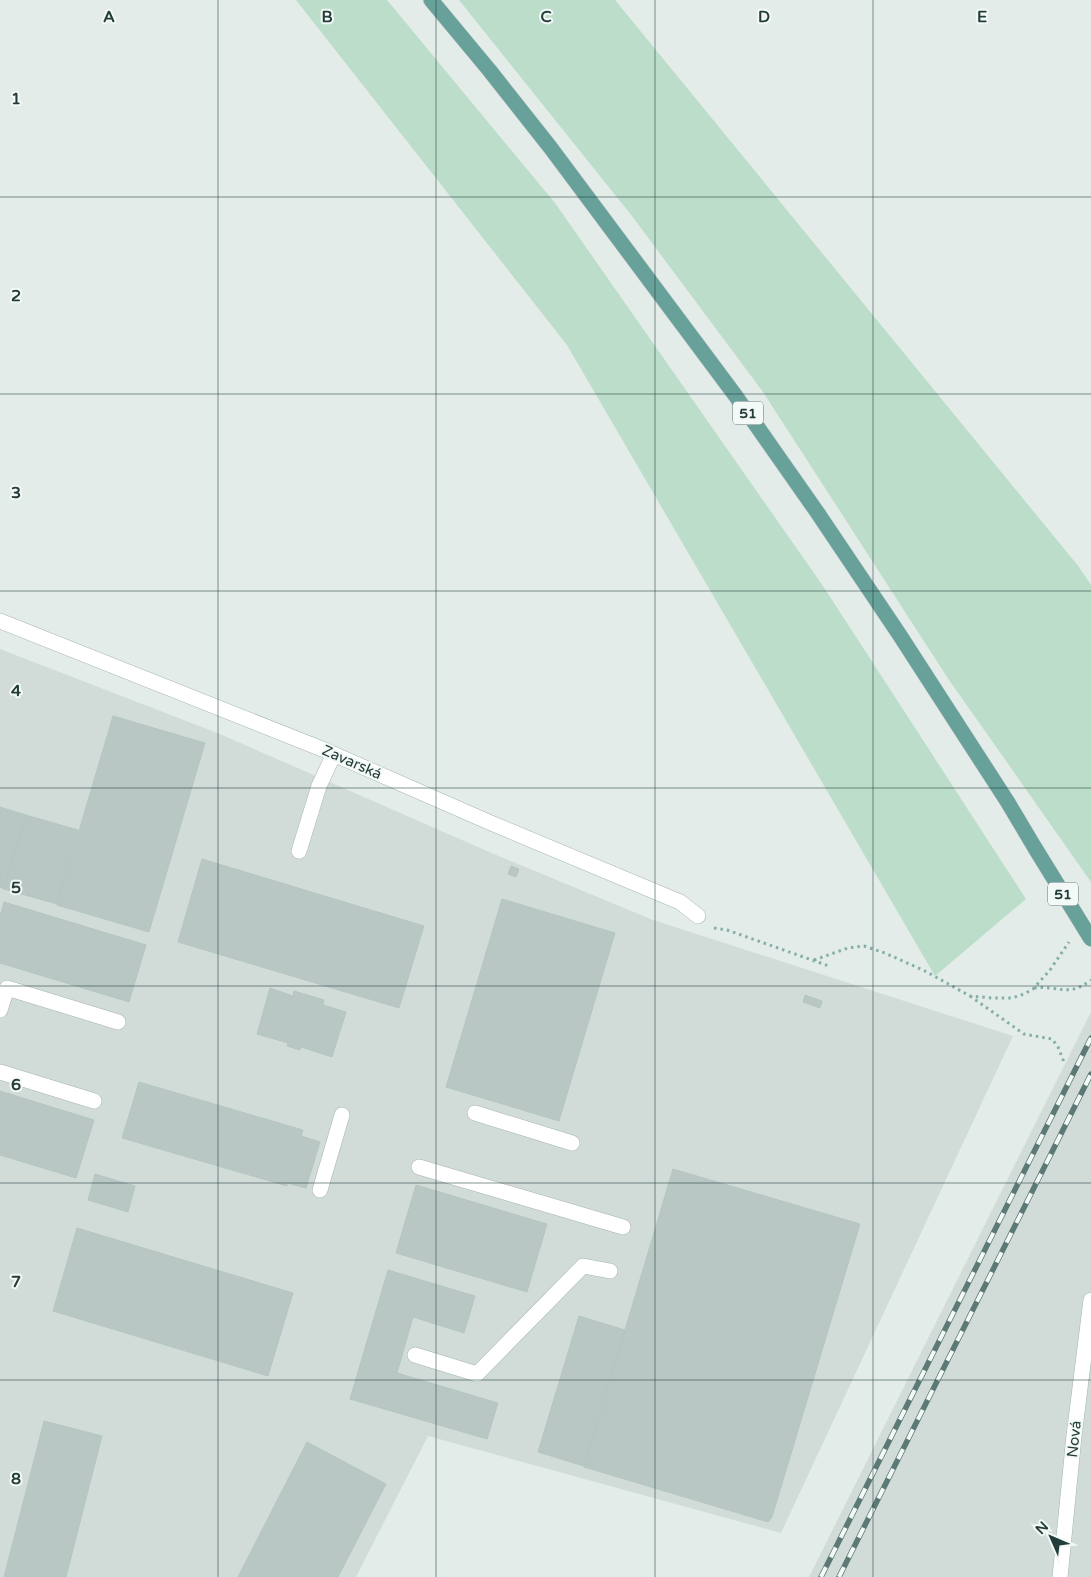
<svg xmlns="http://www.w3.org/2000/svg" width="1091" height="1577" font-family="'Varela Round',sans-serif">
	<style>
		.built { fill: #d1dcd9 }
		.green { fill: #bcddc9 }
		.building { fill: #b8c7c3; stroke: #b5c6c1 }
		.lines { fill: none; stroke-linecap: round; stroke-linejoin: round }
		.minor-casing { stroke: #a6b4b1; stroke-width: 16 }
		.major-casing { stroke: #c1c9c8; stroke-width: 16 }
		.path { stroke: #84afa8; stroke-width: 3; stroke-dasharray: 2.5 4; stroke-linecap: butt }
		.minor { stroke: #fff; stroke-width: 15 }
		.major { stroke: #68a19a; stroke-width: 15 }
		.rail-casing { stroke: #5d7975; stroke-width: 5.5 }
		.rail { stroke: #f3f9f7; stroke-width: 4; stroke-dasharray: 11; stroke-linecap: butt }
		.major-bridge-casing { stroke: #c1c9c8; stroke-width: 16; stroke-linecap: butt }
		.major-bridge { stroke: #68a19a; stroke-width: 15 }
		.grid { fill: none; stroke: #233d3a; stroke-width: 1; stroke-opacity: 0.55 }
		.labels { text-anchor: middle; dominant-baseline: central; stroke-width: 4; stroke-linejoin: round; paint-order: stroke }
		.shield { fill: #f3f9f7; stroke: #617573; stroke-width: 1 }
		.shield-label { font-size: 14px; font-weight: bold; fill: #233d3a }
		.street-label { font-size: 15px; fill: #233d3a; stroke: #f3f9f7 }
		.grid-label { font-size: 16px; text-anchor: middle; font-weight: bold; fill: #233d3a; stroke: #f3f9f7; stroke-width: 4; stroke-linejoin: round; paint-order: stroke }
	</style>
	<rect width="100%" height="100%" fill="#e3ece9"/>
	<path class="built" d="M0,649l220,85 274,120 159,66 360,116 -232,497 -353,-97 -72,141h-356z
		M1091,1012v565h-282z"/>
	<path class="green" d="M296,0h91l168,203 268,383 203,313 -91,77 -368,-631z
		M459,0h156l464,567 12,18v297l-144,-205 -184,-285 -131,-176z"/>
	<path class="building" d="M113,716l92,27 -56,189 -92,-27z
		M0,807l26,8 -22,74 -4,-2z
		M26,815l52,15 -21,74 -53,-15z
		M202,859l222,67 -25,82 -221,-66z
		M511,866l8,3 -3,8 -8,-3z
		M502,899l113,34 -56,188 -113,-34z
		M4,902l142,43 -17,57 -129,-39v-47z
		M270,988l23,8 1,-5 30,9 -1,5 23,7 -14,45 -31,-10 -1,3 -13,-4 1,-3 -31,-9z
		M805,995l17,6 -2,7 -17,-6z
		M139,1082l164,48 -2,6 19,6 -14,46 -19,-5v3l-165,-48z
		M0,1091l94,29 -18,58 -76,-23z
		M673,1169l187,55 -88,293 -4,5 -184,-55z
		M95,1174l40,12 -7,26 -40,-12z
		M416,1185l131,39 -20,68 -131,-39z
		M77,1228l216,65 -25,83 -215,-65z
		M388,1270l87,26 -11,37 -51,-16 -16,56 101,30 -11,36 -137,-40z
		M579,1316l46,14 -41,136 -46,-14z
		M44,1421l58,15 -36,141h-62z
		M307,1442l79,42 -48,93h-100z"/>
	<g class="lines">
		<defs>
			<path id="minor" d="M0,621l322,128 169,74 189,79 18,14
				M299,851l20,-65 15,-32
				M0,1010l7,-22 111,34
				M0,1072l94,29
				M475,1113l97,30
				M419,1167l204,60
				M320,1190l22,-75
				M415,1355l62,19 106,-108 27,5
				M1060,1577l14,-141 17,-136"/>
			<path id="major" d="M431,0l59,71 60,76 185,248 82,117 82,122 108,167 28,47"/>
		</defs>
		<use href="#minor" class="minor-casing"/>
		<use href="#major" class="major-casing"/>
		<path class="path" d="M714,928l13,2 102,36
			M814,960l34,-12 16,-2 21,7 40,18 45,25 22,2h20l12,-4 9,-5 17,-19 19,-28
			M1034,988c25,-3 34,10 57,-8
			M970,996l54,38 28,5 6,8 6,15"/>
		<use href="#minor" class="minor"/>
		<use href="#major" class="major"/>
		<defs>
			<path id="rail" d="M821,1577l270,-539
				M839,1577l252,-503"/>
		</defs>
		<use href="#rail" class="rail-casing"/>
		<use href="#rail" class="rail"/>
		<defs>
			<path id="major-bridge" d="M1035,848l56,91"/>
		</defs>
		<use href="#major-bridge" class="major-bridge-casing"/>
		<use href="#major-bridge" class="major-bridge"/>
	</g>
	<path class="grid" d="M218,0v1577M436,0v1577M655,0v1577M873,0v1577M0,197h1091M0,394h1091M0,591h1091M0,788h1091M0,986h1091M0,1183h1091M0,1380h1091"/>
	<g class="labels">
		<g class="shield">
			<rect x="733" y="401.5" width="30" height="23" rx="4"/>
			<rect x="1048" y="882.5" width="30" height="23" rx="4"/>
		</g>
		<g class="shield-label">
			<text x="748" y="413">51</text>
			<text x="1063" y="894">51</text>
		</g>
		<g class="street-label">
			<text transform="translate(352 762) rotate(24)">Zavarská</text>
			<text transform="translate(1074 1439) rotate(-84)">Nová</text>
		</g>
	</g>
	<g class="grid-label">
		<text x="109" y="22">A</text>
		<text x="327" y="22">B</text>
		<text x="546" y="22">C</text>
		<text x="764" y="22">D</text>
		<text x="982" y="22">E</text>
		<text x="16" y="104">1</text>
		<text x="16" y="301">2</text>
		<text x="16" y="498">3</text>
		<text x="16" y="696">4</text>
		<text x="16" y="893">5</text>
		<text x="16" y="1090">6</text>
		<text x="16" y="1287">7</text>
		<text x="16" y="1484">8</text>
	</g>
	<g transform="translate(1051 1537) rotate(315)" stroke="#f3f9f7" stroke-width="4" paint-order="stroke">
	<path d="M0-4L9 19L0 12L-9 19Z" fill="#233d3a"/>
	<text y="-8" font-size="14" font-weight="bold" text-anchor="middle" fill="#233d3a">N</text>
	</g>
</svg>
